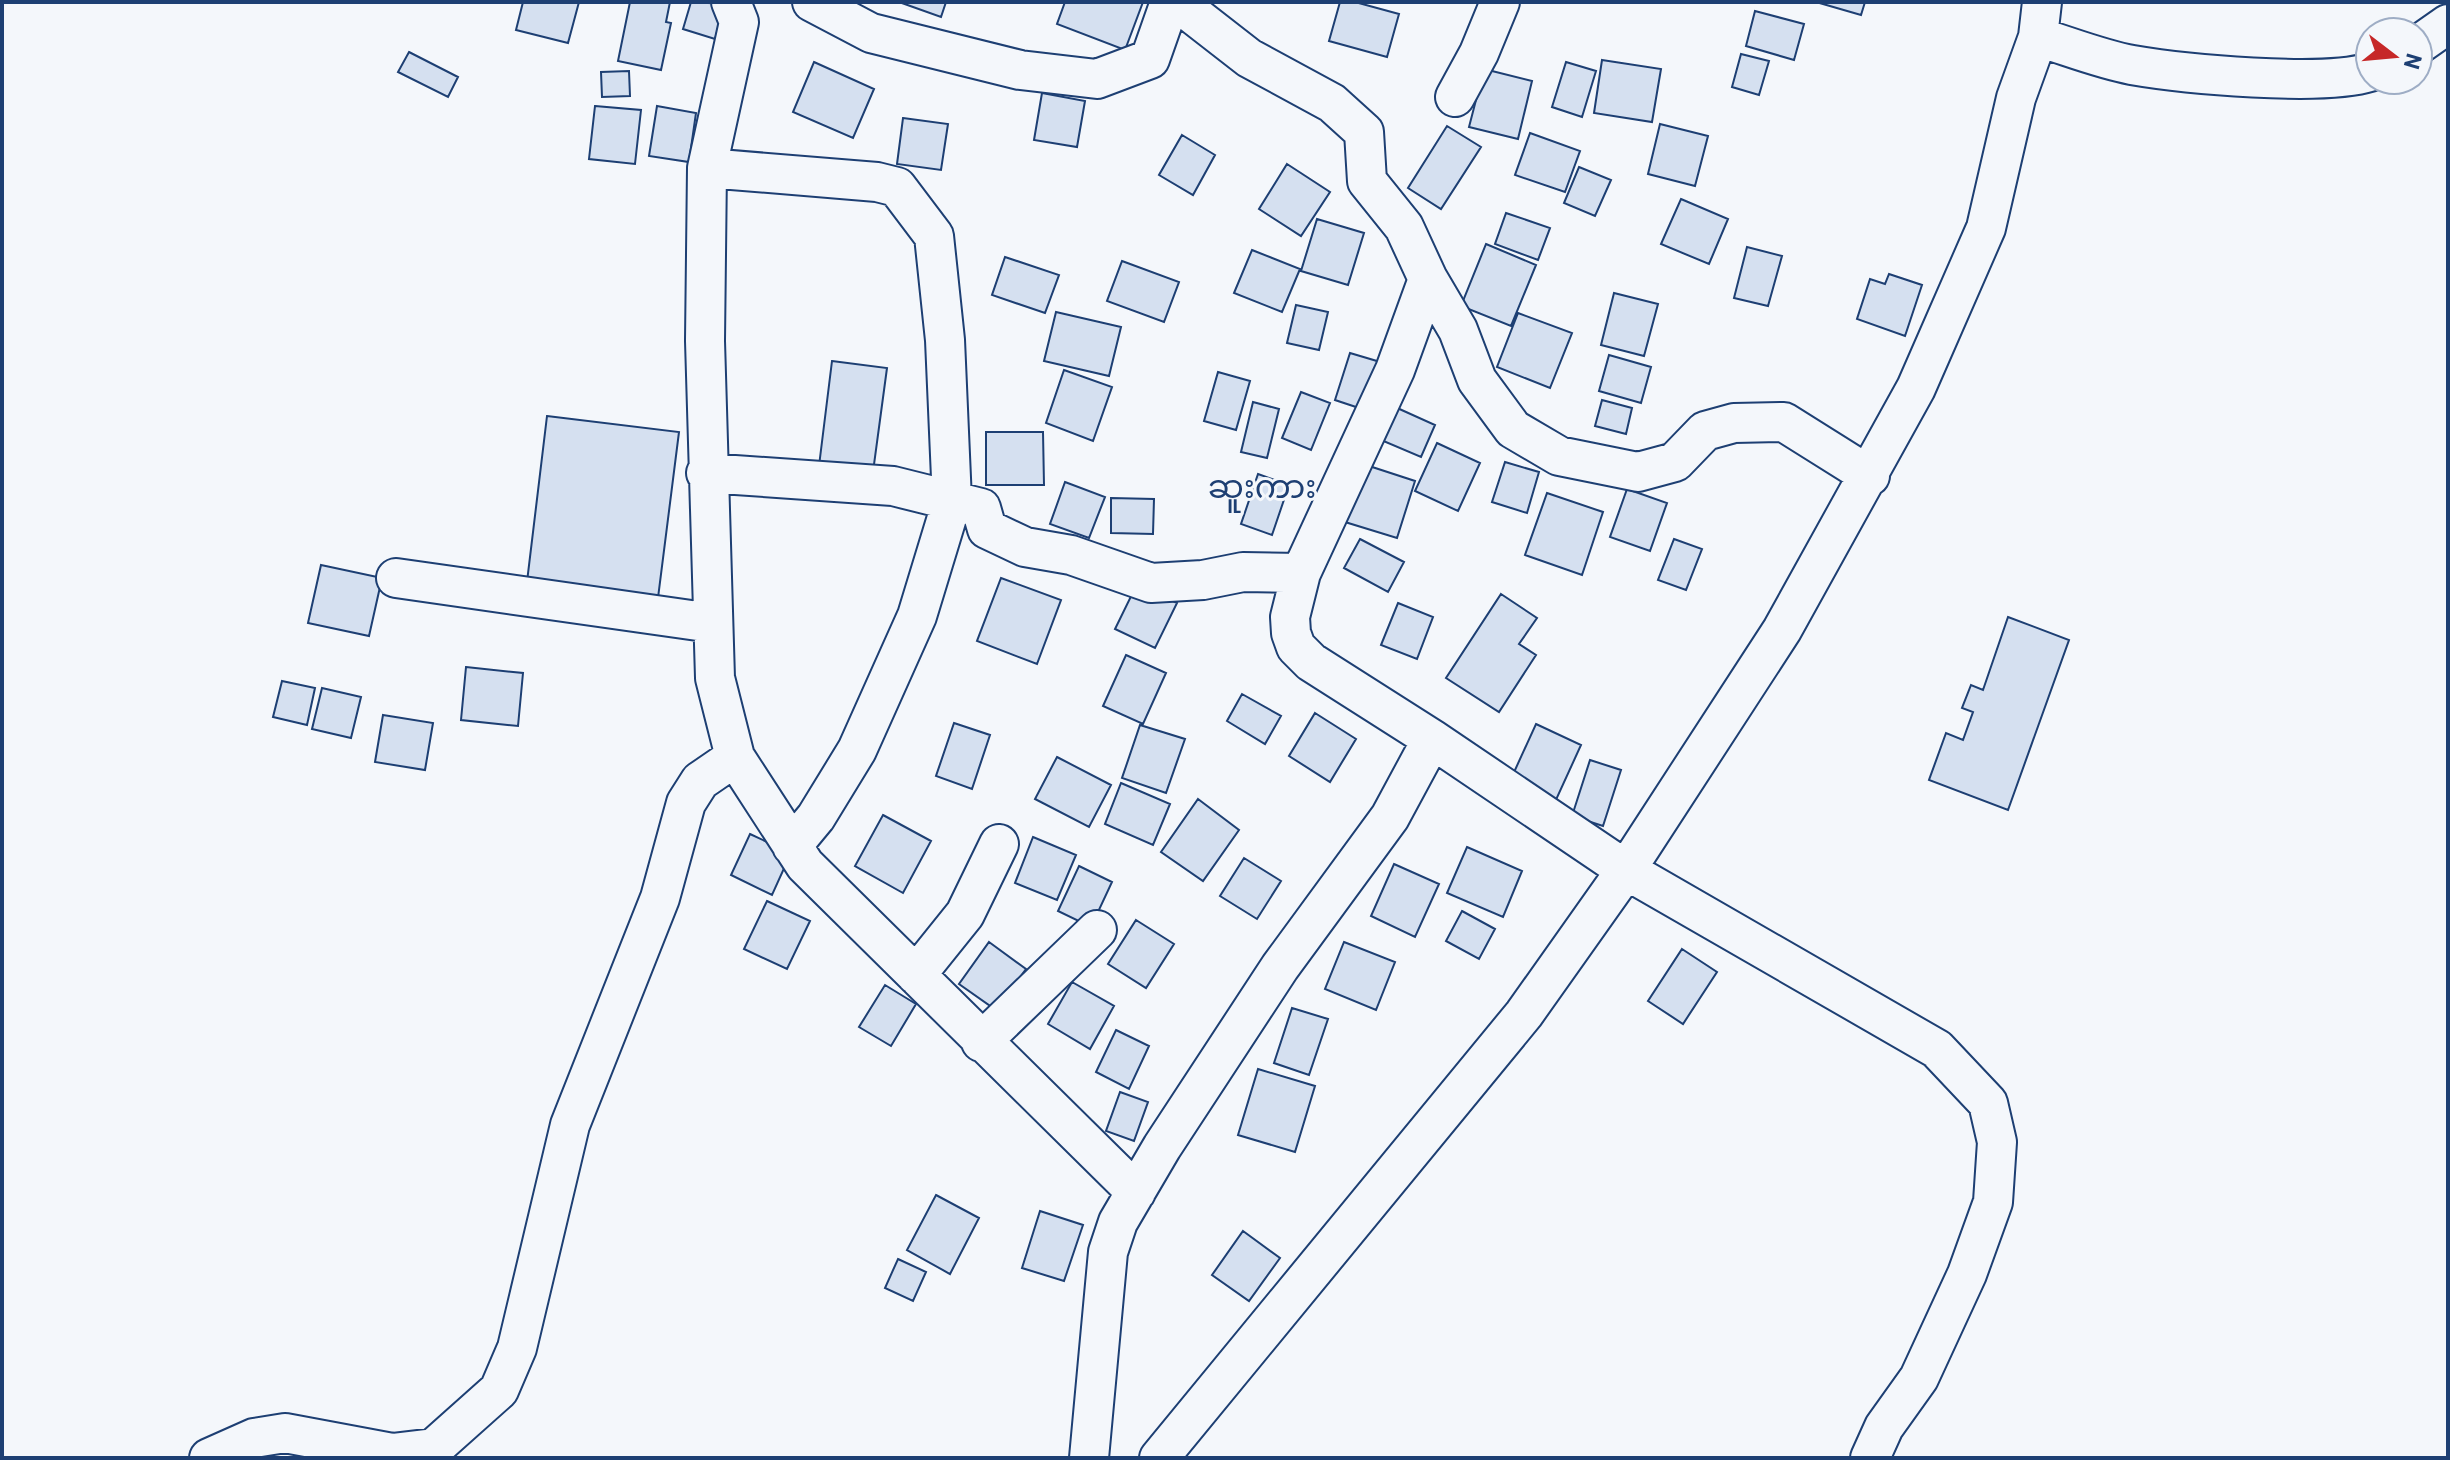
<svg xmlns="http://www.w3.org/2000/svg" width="2450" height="1460" font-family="Barlow,'Noto Sans Myanmar',sans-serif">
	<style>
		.building { fill: #d5e0f0; stroke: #1d3f73; stroke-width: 2 }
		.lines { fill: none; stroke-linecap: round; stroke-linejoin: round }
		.street-casing { stroke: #1d3f73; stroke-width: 42 }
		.street { stroke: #f4f7fb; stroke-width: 38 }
		.labels { text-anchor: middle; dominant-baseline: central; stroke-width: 6; stroke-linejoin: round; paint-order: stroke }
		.quarter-label { font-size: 32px; fill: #1d3f73; stroke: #f4f7fb }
	</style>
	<rect width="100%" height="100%" fill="#f4f7fb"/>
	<path class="building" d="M523,2h56l-11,41 -52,-13z
		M630,2h40l-4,20 5,1 -10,47 -43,-9z
		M691,2l34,2 -10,35 -32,-10z
		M899,2h47l-5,15z
		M1065,2h78l-18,48 -68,-26z
		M1340,2h15l44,12 -12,43 -58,-16z
		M1816,2h49l-4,13z
		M1755,11l49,13 -10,36 -48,-14z
		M409,52l49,25 -10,20 -50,-25z
		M1741,54l28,7 -10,34 -27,-8z
		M1602,60l59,9 -9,53 -58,-9z
		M814,62l60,27 -21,49 -60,-26z
		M1566,62l30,9 -14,46 -30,-10z
		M1484,69l48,12 -14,58 -49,-12z
		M629,71l1,25 -28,1 -1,-25z
		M1042,93l43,8 -8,46 -43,-7z
		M595,106l46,4 -6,54 -46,-5z
		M657,106l39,7 -7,49 -40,-6z
		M903,118l45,6 -7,46 -44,-6z
		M1660,124l48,12 -13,50 -47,-12z
		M1447,126l34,21 -40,62 -33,-21z
		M1530,133l50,18 -15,41 -50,-17z
		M1182,135l33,20 -22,40 -34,-20z
		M1287,164l43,28 -29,44 -42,-27z
		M1579,167l32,13 -16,36 -31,-13z
		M1681,199l47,20 -19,45 -48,-20z
		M1506,213l44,15 -12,32 -43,-16z
		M1317,219l47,14 -16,52 -47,-14z
		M1486,244l50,21 -25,61 -50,-20z
		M1747,247l35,9 -14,50 -34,-8z
		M1252,250l48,19 -18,43 -48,-19z
		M1005,257l54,18 -14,38 -53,-18z
		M1122,261l57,21 -15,40 -57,-21z
		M1889,274l33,11 -17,51 -48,-17 13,-40 15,5z
		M1614,293l44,11 -14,52 -43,-11z
		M1296,305l32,7 -9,38 -32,-7z
		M1056,312l65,15 -12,49 -65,-15z
		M1518,313l54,20 -22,55 -53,-21z
		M1350,353l37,11 -16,48 -36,-12z
		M1609,355l42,12 -10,36 -42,-12z
		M832,361l55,7 -14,104 -54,-6z
		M1064,370l48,17 -19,54 -47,-18z
		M1218,372l32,9 -14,49 -32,-9z
		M1301,392l29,11 -19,47 -29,-12z
		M1602,400l30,8 -6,26 -31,-8z
		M1253,402l26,7 -12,49 -26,-6z
		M1395,407l40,18 -14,32 -40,-17z
		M547,416l132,16 -21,166 -131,-16z
		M986,432h57l1,53h-58z
		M1437,443l43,20 -22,48 -43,-20z
		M1505,462l34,10 -12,41 -35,-11z
		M1363,464l52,17 -18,57 -52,-16z
		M1258,474l31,11 -17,50 -31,-11z
		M1065,482l40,15 -16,41 -39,-14z
		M1627,489l40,14 -17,48 -40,-14z
		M1547,493l56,19 -21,63 -57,-20z
		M1111,498l43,1 -1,35 -42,-1z
		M1360,539l44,23 -16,30 -44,-24z
		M1674,539l28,10 -16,41 -28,-10z
		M321,565l61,13 -13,58 -61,-13z
		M1001,578l60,22 -24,64 -60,-23z
		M1137,584l40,19 -22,45 -40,-19z
		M1501,594l36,24 -18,26 17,11 -37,57 -53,-34z
		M1398,603l35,14 -16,42 -36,-14z
		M2008,617l61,23 -61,170 -79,-30 17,-47 17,7 10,-28 -11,-4 9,-23 12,5z
		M1126,655l40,18 -23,51 -40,-18z
		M466,667l57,6 -5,53 -57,-6z
		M282,681l33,7 -8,37 -34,-8z
		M322,688l39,9 -10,41 -39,-9z
		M1242,694l39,22 -16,28 -38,-23z
		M1315,713l41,26 -26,43 -41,-26z
		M383,715l50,8 -8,47 -50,-8z
		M954,723l36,12 -18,54 -36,-13z
		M1536,724l45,21 -26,57 -45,-21z
		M1140,725l45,14 -19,54 -44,-15z
		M1057,757l54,28 -22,42 -54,-28z
		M1590,760l31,10 -18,56 -31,-10z
		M1121,783l49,21 -17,41 -48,-21z
		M1198,799l41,31 -36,51 -42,-29z
		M883,815l48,26 -28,52 -48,-27z
		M750,834l41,19 -19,42 -41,-20z
		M1033,837l43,18 -19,45 -42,-17z
		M1467,847l55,24 -19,46 -56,-24z
		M1244,858l37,23 -24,38 -37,-23z
		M1394,864l45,20 -24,53 -44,-21z
		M1079,866l33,16 -21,45 -33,-16z
		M767,901l43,20 -23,48 -43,-20z
		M1462,911l33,18 -16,30 -33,-18z
		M1136,920l38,24 -28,44 -38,-24z
		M989,942l37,27 -30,41 -37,-26z
		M1344,942l51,20 -19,48 -51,-21z
		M1682,949l35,23 -34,52 -35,-23z
		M1072,982l42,24 -24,43 -42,-25z
		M885,985l31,19 -25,42 -32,-19z
		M1292,1008l36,11 -19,56 -35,-12z
		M1116,1030l33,16 -20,43 -33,-17z
		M1258,1069l57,17 -20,66 -57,-17z
		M1120,1092l28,10 -14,39 -28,-10z
		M936,1195l43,23 -29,56 -43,-24z
		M1040,1211l43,14 -19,56 -42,-13z
		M1243,1231l37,27 -31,43 -37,-26z
		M898,1259l28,13 -13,29 -28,-13z"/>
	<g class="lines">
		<defs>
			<path id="street" d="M731,2l8,20 -32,146 -2,173 10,337 20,79 70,108 331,327
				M812,2l59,31 149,37 77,9 53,-20 20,-57
				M1177,2l72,56 83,45 32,29 3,49 37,46 24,52 30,51 19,50 36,49 46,27 79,16 37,-10 30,-31 29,-8 50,-1 86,54
				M2038,37c30,9 62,22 94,28 52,9 191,22 238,7
				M2418,45l30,-21
				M1455,97l24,-44 21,-51
				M707,168l170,14 20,5 37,49 11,104 7,161 -35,115 -60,134 -41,67 -24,29
				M1428,279l-33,91 -94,203 -11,44 1,16 5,14 15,15 121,77
				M706,473l187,13 88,22 6,21 38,18 46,8 80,28 52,-3 40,-8 58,1
				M396,578l316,45
				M916,975l49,-61 34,-70
				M981,1042l116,-112
				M209,1458l45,-20 31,-5 107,20 42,-5 65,-58 18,-42 53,-223 90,-227 26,-95 14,-22 35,-24
				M1089,1458l19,-206 10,-30 44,-75 118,-180 110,-150 42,-78 194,131 311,179 51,54 9,39 -4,60 -26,72 -48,104 -35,49 -14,31
				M1159,1458l365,-444 102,-144 156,-240 134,-242 70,-160 30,-130 22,-61 4,-35"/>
		</defs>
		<use href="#street" class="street-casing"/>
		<use href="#street" class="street"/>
	</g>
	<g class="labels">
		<g class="quarter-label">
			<text x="1262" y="485">ဆူးကား</text>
		</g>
	</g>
	<rect width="2450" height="1460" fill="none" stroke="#1d3f73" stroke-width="8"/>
	<g transform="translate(2394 56) rotate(106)"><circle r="38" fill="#f4f7fb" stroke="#9eadc5" stroke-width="2"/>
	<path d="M0-6L14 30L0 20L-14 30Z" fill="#c62828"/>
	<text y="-12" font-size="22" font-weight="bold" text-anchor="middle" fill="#1d3f73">N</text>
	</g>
</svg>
